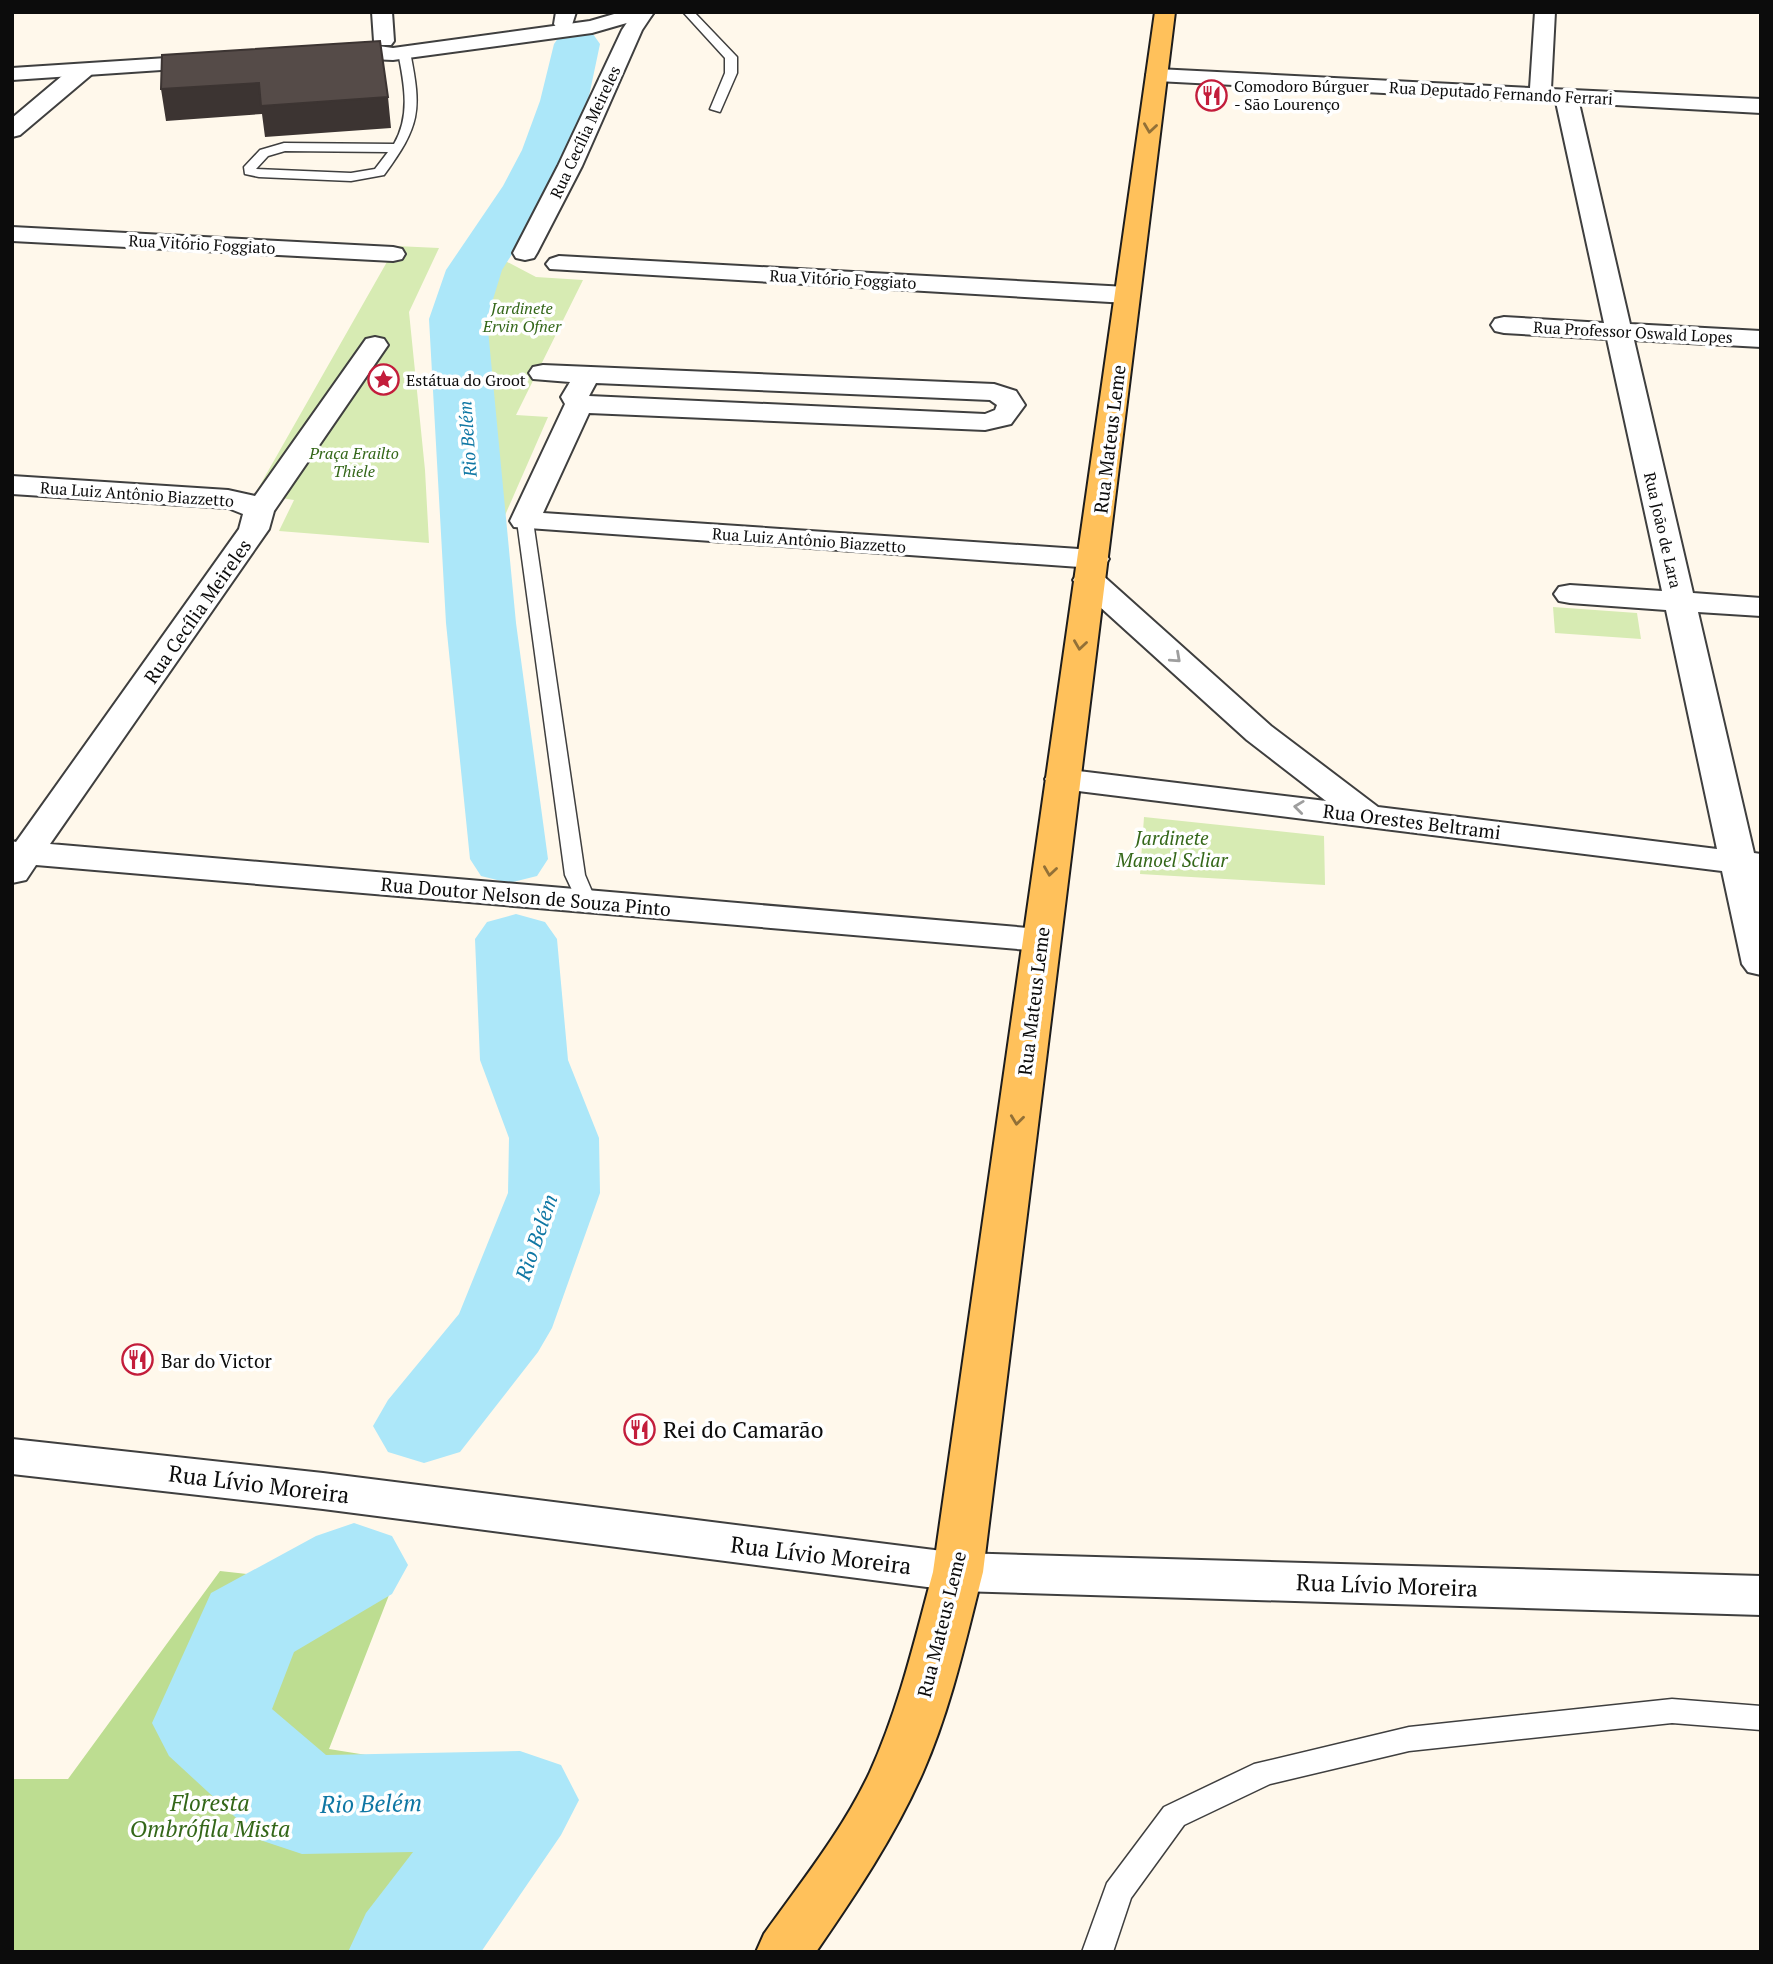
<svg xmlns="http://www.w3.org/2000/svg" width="1773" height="1964" font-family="'PT Serif',serif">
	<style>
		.green { fill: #d7ebb3 }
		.forest { fill: #bddd91 }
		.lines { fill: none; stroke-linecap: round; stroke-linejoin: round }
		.river { fill: #ace7f9; fill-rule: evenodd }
		.service-casing { stroke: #3f3f3f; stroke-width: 3 }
		.minor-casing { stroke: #3f3f3f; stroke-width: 4 }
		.tertiary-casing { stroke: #3f3f3f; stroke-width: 4 }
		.primary-casing { stroke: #1d1d1d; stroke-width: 4 }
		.service { fill: #fff; fill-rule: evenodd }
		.minor { fill: #fff; fill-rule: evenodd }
		.tertiary { fill: #fff; fill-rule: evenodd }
		.primary { fill: #ffc15b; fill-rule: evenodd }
		.shaded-wall { fill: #3c3432 }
		.building { fill: #554b48; stroke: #3c3432; stroke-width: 2 }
		.oneway { stroke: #927037 }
		.oneway2 { stroke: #9e9e9e }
		.labels { text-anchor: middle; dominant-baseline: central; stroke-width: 7; stroke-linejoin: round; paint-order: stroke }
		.far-poi-label { font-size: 16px; fill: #0c0c0c; stroke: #fff; text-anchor: start }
		.far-street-label { font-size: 16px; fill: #0c0c0c; stroke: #fff }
		.far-park-label { font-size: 16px; font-style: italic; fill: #346719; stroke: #fff }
		.far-water-label { font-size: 18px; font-style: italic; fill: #0f77a4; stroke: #fff }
		.street-label { font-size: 19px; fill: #0c0c0c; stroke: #fff }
		.park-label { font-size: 19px; font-style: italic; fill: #346719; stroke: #fff }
		.poi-label { font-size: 19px; fill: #0c0c0c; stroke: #fff; text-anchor: start }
		.water-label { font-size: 21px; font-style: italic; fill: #0f77a4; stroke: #fff }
		.near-poi-label { font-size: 23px; fill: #0c0c0c; stroke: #fff; text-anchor: start }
		.near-street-label { font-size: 23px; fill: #0c0c0c; stroke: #fff }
		.near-park-label { font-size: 23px; font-style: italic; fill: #346719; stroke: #fff }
		.near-water-label { font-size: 24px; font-style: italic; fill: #0f77a4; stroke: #fff }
	</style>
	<rect width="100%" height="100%" fill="#fff8eb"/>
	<path class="green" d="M396,246l43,2 -30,64 16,158 4,73 -150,-12 15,-31 -39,-6z
		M494,255l42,22 47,3 -67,135 32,2 -49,112 -18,-188 1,-25z
		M1553,607l84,6 4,26 -86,-6z
		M1144,817l180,19 1,49 -185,-11z"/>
	<path class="forest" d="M220,1571l171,19 -62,159 225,36 -136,167h-406v-173h56z"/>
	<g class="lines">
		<path class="river" d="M577,30l16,4 7,10 -12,57 -16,49 -17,36 -53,84 -15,49 29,304 32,236 -11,17 -28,7 -28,-7 -11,-17 -24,-236 -17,-304 17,-49 57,-84 19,-36 18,-49 14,-57 7,-10z
			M516,914l29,8 12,17 11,121 31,78 1,55 -48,135 -14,24 -78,100 -36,11 -36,-11 -15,-26 15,-26 71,-86 49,-121 1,-55 -29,-78 -5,-121 12,-17z
			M354,1523l38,13 16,29 -16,29 -98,58 -22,57 54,46 194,-4 41,14 18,35 -18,35 -80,117h-133l18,-39 47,-61 -111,2 -42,-14 -91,-84 -17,-33 59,-130 105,-57z"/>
		<defs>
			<path id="service" d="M683,12h11l43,45v16l-17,39 -10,-3 15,-36v-15z
				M404,49l6,3c12,59 10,74 -26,123l-33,6 -92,-4 -14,-3 -1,-7 16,-17 24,-7 110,1c17,-29 10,-61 4,-92zM285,151l103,1 -13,17 -24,4 -95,-4 12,-13z
				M525,516l8,5 52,354 11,26 -3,4h-14l-14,-30 -48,-354z
				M1672,1699l89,7v24l-89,-7 -263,28 -139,33 -86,41 -53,73 -18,54h-31l25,-69 57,-76 90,-43 155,-37z"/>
			<path id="minor" d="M372,12h20l2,29 -3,4h-14l-3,-4z
				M556,12h20l-5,16h-14l-3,-4z
				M634,12h20l-12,18 -60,136 -45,87 -3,5 -9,2 -9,-2 -3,-5 45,-87 64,-136z
				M1535,12h20l-4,77 210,10v14l-182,-10 51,221 131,7v16l-127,-7 59,253 68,5v18l-63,-4 56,241 7,1v121l-13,-3 -6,-8 -20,-93 -660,-82 -12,-3 -5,-7 5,-7 12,-3 264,32 -79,-61 -169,-153 -5,-7 5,-7 11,-2 11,2 171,153 107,81 339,42 -51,-239 -96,-7 -11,-2 -5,-7 5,-7 11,-2 92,6 -55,-252 -103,-6 -9,-2 -4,-6 4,-6 9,-2 100,6 -48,-221 -399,-21 -8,-1 -3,-5 3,-5 8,-1 373,19z
				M83,64l8,1 3,5 -3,5 -71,60 -8,2v-19l63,-53z
				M12,227l381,20 9,2 3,5 -3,5 -9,2 -381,-20z
				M559,256l568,31 9,3 4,5 -4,5 -9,3 -577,-34 -4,-5 4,-5z
				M375,337l9,2 4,6 -114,166 -5,18 -219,315 990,85 13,3 6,8 -6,8 -13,3 -1004,-86 -10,15 -14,3v-42l4,1 223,-313 4,-15 -15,-6 -216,-14v-18l216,14 27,6 111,-157z
				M543,365l451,19 22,7 9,14 -14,19 -26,6 -396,-17 -46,100 551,37 11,3 4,6 -4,6 -11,3 -580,-41 -4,-6 55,-117 -4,-7 9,-15 -37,-3 -4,-6 4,-6zM596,383l394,17 7,5 -2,5 -10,4 -396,-18z
				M12,1439l311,34 635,80 803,23v39l-803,-24 -635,-82 -311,-35z"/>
			<path id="tertiary" d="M621,12h33l-3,4 -59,17 -199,27 -71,-3 -4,-4 4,-4c23,-6 48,-4 71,-1l197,-27z
				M213,55l8,1 3,5 -3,5 -209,14v-12z"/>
			<path id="primary" d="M1155,12h20l-192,1560c-17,67 -32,136 -60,200 -28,64 -67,122 -107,180h-60l8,-18c37,-52 79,-104 106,-162 29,-64 45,-133 63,-200z"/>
		</defs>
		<use href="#service" class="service-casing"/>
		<use href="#minor" class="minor-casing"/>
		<use href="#tertiary" class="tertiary-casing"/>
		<use href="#primary" class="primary-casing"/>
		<use href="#service" class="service"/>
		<use href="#minor" class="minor"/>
		<use href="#tertiary" class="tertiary"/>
		<use href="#primary" class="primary"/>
	</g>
	<path class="shaded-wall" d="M259,83l129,14 3,31 -126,9 -3,-23 -96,7 -5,-32z"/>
	<path class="building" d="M380,41l8,56 -127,9 -2,-23 -98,6 1,-34z"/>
	<defs><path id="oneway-chevron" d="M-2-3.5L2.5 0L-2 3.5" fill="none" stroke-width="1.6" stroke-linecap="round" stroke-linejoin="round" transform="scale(1.75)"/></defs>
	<g class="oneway">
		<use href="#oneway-chevron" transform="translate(1150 128) rotate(98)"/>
		<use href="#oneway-chevron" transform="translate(1080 645) rotate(98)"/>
		<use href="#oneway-chevron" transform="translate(1050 871) rotate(98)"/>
		<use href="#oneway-chevron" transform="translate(1017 1120) rotate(97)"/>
	</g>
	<g class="oneway2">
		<use href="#oneway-chevron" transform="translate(1176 658) rotate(42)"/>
		<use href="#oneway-chevron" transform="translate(1299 807) rotate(-173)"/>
	</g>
	<defs>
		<symbol id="restaurant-ring" viewBox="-11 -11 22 22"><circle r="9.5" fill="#fff" stroke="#c31d3b" stroke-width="1.5"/><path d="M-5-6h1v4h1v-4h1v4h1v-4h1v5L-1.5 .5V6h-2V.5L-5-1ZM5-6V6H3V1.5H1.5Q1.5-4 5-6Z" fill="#c31d3b"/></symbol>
		<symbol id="sight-ring" viewBox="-11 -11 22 22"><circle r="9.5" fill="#fff" stroke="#c31d3b" stroke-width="1.5"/><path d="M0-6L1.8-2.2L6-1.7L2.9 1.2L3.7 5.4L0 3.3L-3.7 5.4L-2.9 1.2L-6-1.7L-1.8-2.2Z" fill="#c31d3b"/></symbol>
	</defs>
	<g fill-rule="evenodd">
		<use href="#restaurant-ring" x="1194" y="78" width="35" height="35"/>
		<use href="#sight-ring" x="366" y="362" width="35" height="35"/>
		<use href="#restaurant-ring" x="120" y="1342" width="35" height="35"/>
		<use href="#restaurant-ring" x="622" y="1412" width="35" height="35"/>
	</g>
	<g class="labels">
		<g class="far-poi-label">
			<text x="1234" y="86">Comodoro Búrguer<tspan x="1234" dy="18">- São Lourenço</tspan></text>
			<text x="406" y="380">Estátua do Groot</text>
		</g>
		<g class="far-street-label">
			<text transform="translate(1501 93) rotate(3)">Rua Deputado Fernando Ferrari</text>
			<text transform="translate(585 132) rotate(-65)">Rua Cecília Meireles</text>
			<text transform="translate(202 244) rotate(3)">Rua Vitório Foggiato</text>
			<text transform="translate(843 279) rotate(3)">Rua Vitório Foggiato</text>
			<text transform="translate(1633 332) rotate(3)">Rua Professor Oswald Lopes</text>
			<text transform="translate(137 494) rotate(4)">Rua Luiz Antônio Biazzetto</text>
			<text transform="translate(1663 530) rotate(77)">Rua João de Lara</text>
			<text transform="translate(809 540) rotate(4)">Rua Luiz Antônio Biazzetto</text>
		</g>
		<g class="far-park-label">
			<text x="522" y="308">Jardinete<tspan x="522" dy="18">Ervin Ofner</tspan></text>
			<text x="354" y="453">Praça Erailto<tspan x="354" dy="18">Thiele</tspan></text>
		</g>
		<g class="far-water-label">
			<text transform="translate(467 439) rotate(-94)">Rio Belém</text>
		</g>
		<g class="street-label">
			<text transform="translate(1109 439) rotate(-83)">Rua Mateus Leme</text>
			<text transform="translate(197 611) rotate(-55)">Rua Cecília Meireles</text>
			<text transform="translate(1412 821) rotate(7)">Rua Orestes Beltrami</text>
			<text transform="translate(526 896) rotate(5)">Rua Doutor Nelson de Souza Pinto</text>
			<text transform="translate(1033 1001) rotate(-83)">Rua Mateus Leme</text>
			<text transform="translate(941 1624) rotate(-76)">Rua Mateus Leme</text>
		</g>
		<g class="park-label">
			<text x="1172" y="837">Jardinete<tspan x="1172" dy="22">Manoel Scliar</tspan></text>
		</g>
		<g class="poi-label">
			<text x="161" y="1360">Bar do Victor</text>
		</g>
		<g class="water-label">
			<text transform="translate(536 1237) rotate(-71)">Rio Belém</text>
		</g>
		<g class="near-poi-label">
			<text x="663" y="1429">Rei do Camarão</text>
		</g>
		<g class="near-street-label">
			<text transform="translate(259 1484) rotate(7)">Rua Lívio Moreira</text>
			<text transform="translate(821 1555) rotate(7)">Rua Lívio Moreira</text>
			<text transform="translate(1387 1585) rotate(2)">Rua Lívio Moreira</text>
		</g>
		<g class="near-park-label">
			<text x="210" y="1802">Floresta<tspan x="210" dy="26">Ombrófila Mista</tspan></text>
		</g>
		<g class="near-water-label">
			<text transform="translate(371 1803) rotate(-1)">Rio Belém</text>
		</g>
	</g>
	<rect width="1773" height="1964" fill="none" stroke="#0c0c0c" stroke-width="28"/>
</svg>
